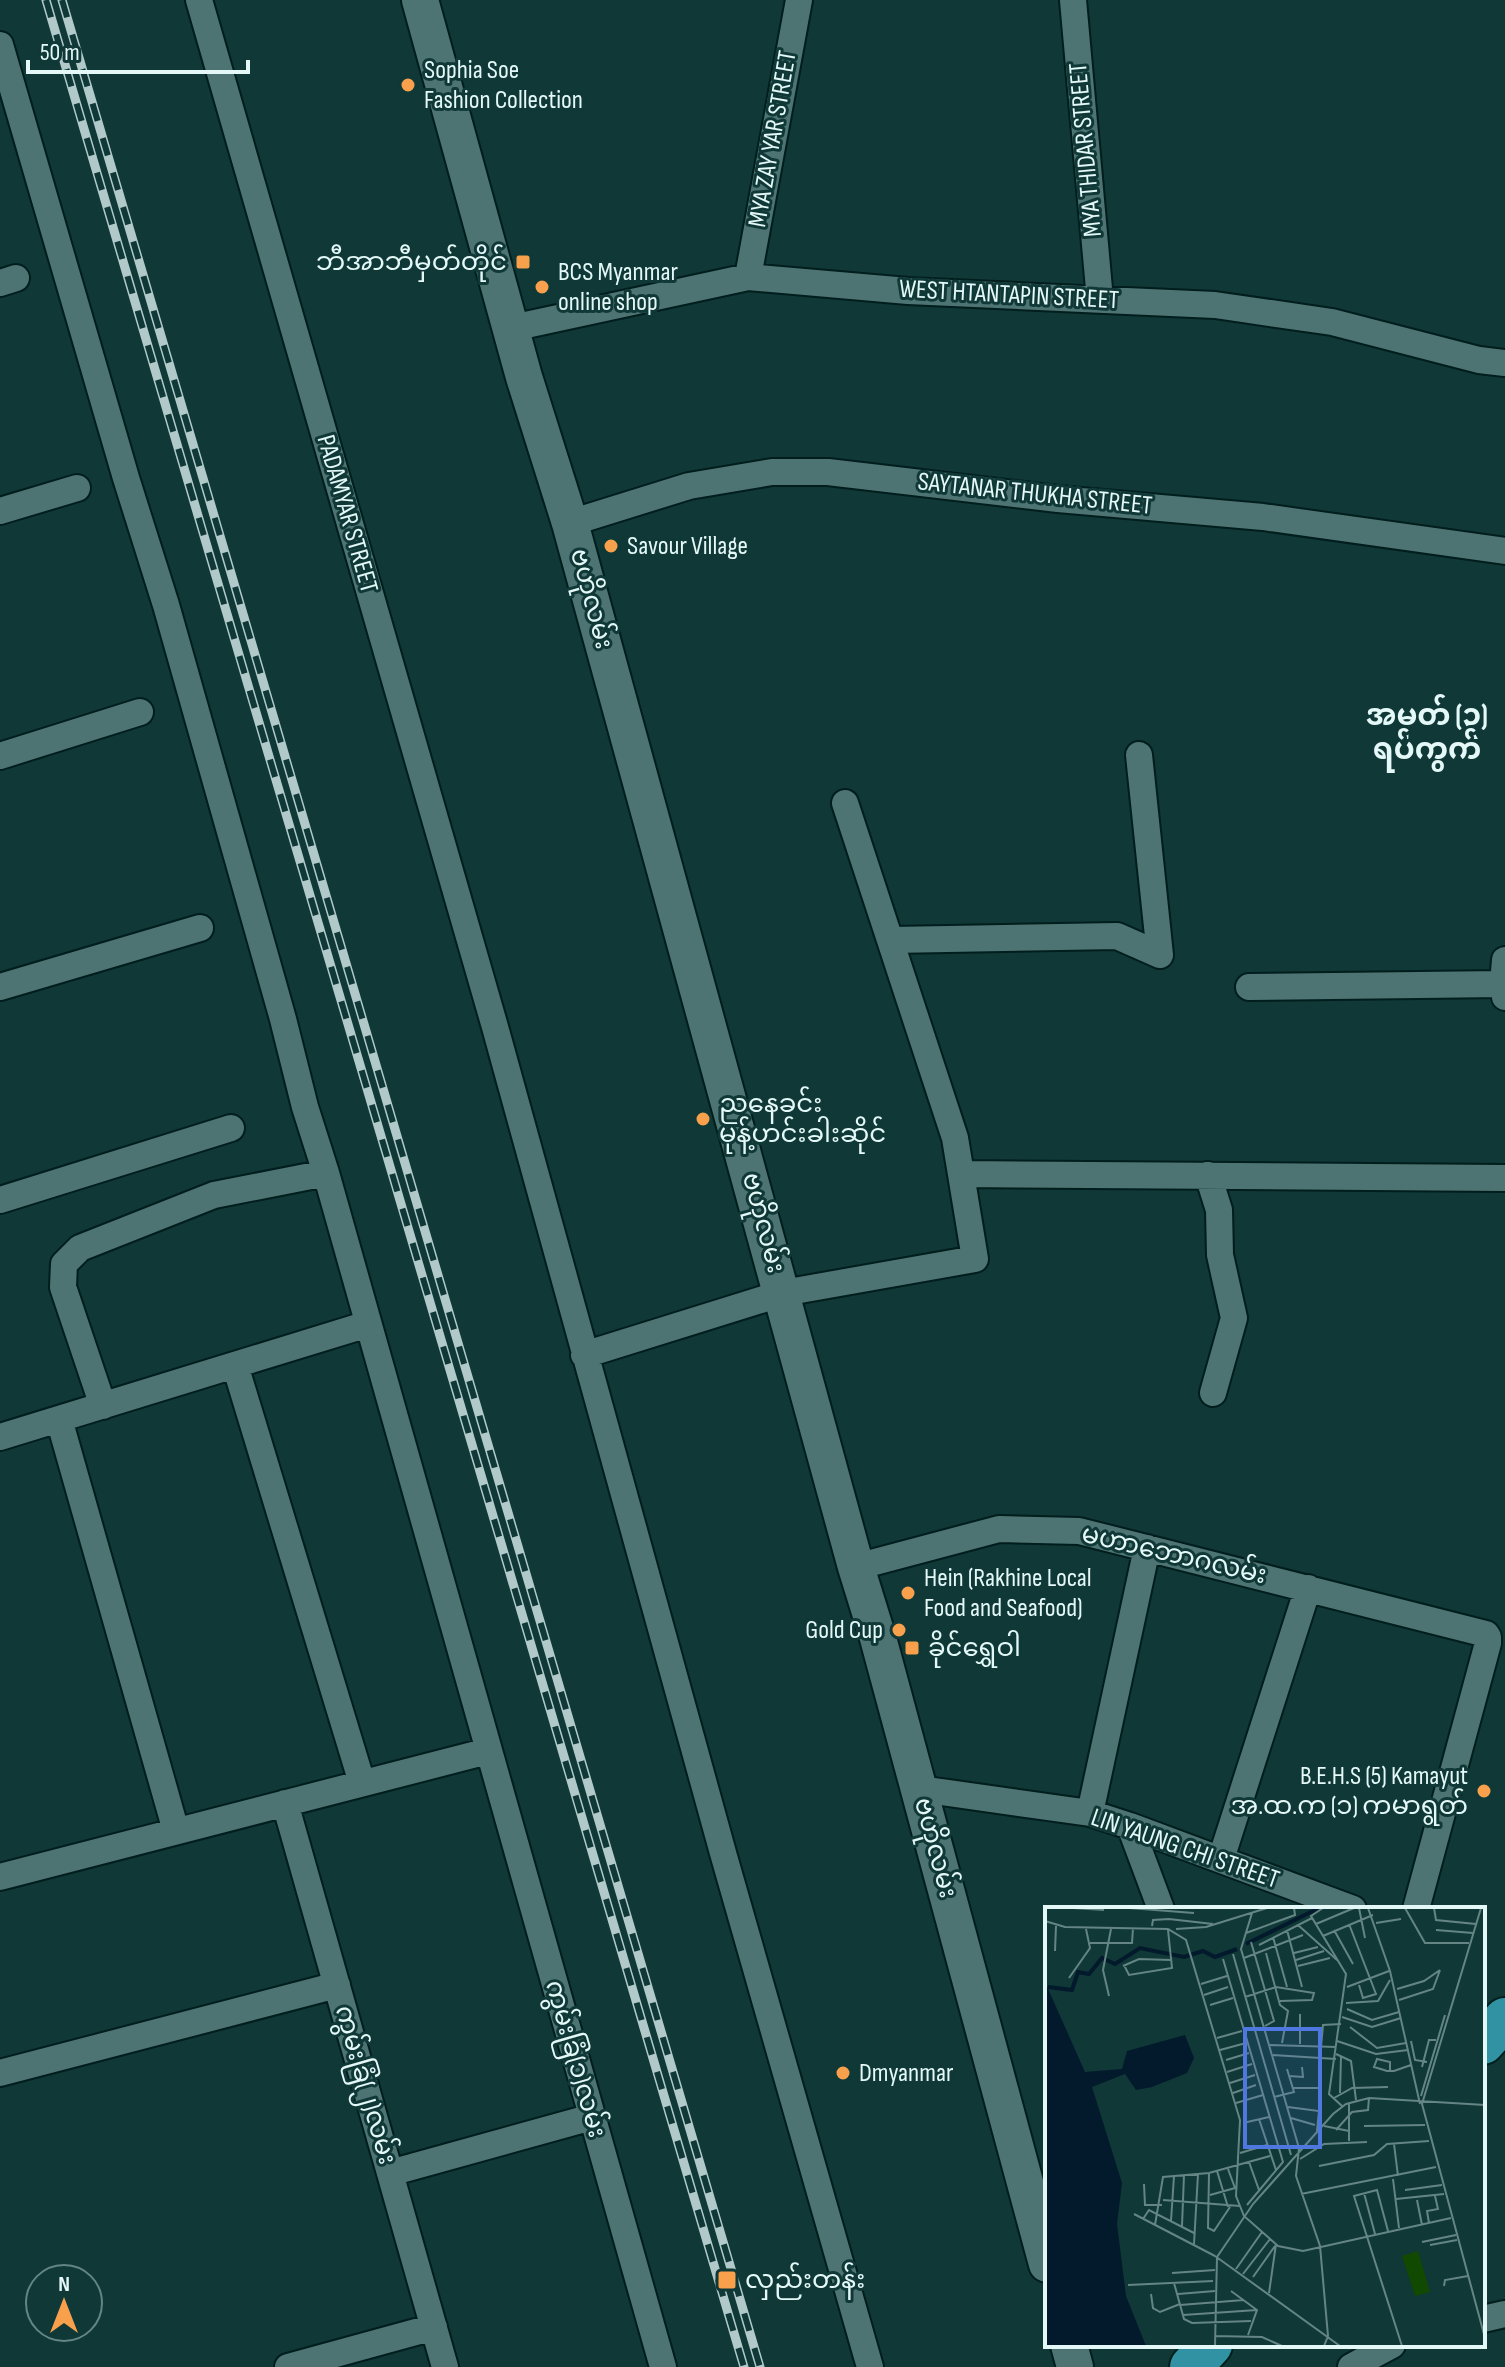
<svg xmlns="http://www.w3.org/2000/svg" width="1505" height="2367" font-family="'Sofia Sans Condensed','Noto Sans Myanmar',sans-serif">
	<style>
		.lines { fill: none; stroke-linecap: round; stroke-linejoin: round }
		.minor-casing { stroke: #011e1d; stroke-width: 30 }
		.secondary-casing { stroke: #011e1d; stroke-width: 40 }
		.primary-casing { stroke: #011e1d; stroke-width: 46 }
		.minor { stroke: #4d7472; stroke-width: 26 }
		.secondary { stroke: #4d7472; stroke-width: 36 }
		.primary { stroke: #3092a3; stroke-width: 42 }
		.rail-casing { stroke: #b1cac9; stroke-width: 9 }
		.rail { stroke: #0f3837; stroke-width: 6; stroke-dasharray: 18; stroke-linecap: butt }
		.poi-dot { fill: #f8a04b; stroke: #0f3837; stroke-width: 3 }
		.labels { text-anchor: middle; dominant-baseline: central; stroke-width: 6; stroke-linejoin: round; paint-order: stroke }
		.poi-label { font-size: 26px; fill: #e3f8f7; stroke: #0f3837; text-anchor: start }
		.street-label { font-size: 26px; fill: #e3f8f7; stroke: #0f3837 }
		.quarter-label { font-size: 30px; font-weight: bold; fill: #e3f8f7; stroke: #0f3837 }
		.inset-river { fill: none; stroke: #031a2c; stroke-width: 4 }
		.inset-road { fill: none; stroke: #648584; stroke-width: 2 }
		.view { fill: #4e78e0; fill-opacity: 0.15; stroke: #4e78e0; stroke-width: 4 }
		.inset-edge { fill: none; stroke: #e3f8f7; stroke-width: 4 }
	</style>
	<rect width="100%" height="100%" fill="#0f3837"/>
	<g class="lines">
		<defs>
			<path id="minor" d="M199,0l296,1027 228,826 147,514
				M1073,0l27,300
				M0,45l126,433 40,127 117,414 22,88 21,66 337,1194
				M748,277l51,-277
				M0,283l16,-5
				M512,328l236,-51 160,14 307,14 117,17 147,38 26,3
				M0,511l77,-23
				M570,523l119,-37 83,-14h56l230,27 205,18 242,34
				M1139,755l21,200
				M0,756l140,-44
				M891,940l226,-4 43,19
				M1505,960l-2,24 2,13
				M0,987l200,-59
				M1249,987l254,-3
				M961,1174l544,4
				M1208,1175l11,35 1,45 14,63 -21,75
				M0,1200l231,-72
				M584,1355l199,-62 192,-34 -20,-121 -110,-335
				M235,1365l127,418
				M103,1406l-40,-119 1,-23 16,-16 134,-53 112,-22
				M59,1419l117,412
				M0,1437l368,-113
				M856,1567l143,-38 80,2 407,103 2,3v6l-72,266
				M920,1789l170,24 40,13 223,83
				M285,1803l160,564
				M1090,1813l57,-265
				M1130,1826l31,83
				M1221,1859l87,-271
				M0,1877l488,-126
				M0,2073l337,-88
				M390,2173l202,-56
				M1483,2319l22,-5
				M288,2367l146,-40
				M1351,2367l41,-22"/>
			<path id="secondary" d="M420,0l104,377 46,146 286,1044 22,71 169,626
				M1069,2345l6,22"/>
			<path id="primary" d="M1483,2043l22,-24
				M1191,2367l20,-22"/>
		</defs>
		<use href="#minor" class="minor-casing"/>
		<use href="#secondary" class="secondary-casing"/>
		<use href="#primary" class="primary-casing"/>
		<use href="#minor" class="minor"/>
		<use href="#secondary" class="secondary"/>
		<use href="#primary" class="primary"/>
		<defs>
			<path id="rail" d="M46,0l698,2367
				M62,0l698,2367"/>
		</defs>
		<use href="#rail" class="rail-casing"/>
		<use href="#rail" class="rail"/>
	</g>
	<g class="poi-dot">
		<circle cx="408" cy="85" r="8"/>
		<rect x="515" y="254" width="16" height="16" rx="4"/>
		<circle cx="542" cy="287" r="8"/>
		<circle cx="611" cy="546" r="8"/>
		<circle cx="703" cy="1119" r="8"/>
		<circle cx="908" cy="1593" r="8"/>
		<circle cx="899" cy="1630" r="8"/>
		<rect x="904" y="1640" width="16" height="16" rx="4"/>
		<circle cx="1484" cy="1791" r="8"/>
		<circle cx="843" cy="2073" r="8"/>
		<rect x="717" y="2270" width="20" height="20" rx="4"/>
	</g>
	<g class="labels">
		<g class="poi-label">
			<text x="424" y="70">Sophia Soe<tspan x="424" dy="30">Fashion Collection</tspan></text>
			<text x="507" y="262" text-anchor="end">ဘီအာဘီမှတ်တိုင်</text>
			<text x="558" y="272">BCS Myanmar<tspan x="558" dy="30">online shop</tspan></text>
			<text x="627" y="546">Savour Village</text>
			<text x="719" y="1104">ညနေခင်း<tspan x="719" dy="30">မုန့်ဟင်းခါးဆိုင်</tspan></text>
			<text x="924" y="1578">Hein (Rakhine Local<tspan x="924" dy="30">Food and Seafood)</tspan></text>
			<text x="883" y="1630" text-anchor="end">Gold Cup</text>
			<text x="928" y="1648">ခိုင်ရွှေဝါ</text>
			<text x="1468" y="1776" text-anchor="end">B.E.H.S (5) Kamayut<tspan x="1468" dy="30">အ.ထ.က (၁) ကမာရွတ်</tspan></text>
			<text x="859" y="2073">Dmyanmar</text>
			<text x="745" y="2280">လှည်းတန်း</text>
		</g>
		<g class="street-label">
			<text transform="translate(773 139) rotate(-80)">MYA ZAY YAR STREET</text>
			<text transform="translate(1086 150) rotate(-95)">MYA THIDAR STREET</text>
			<text transform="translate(1009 295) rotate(3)">WEST HTANTAPIN STREET</text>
			<text transform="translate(1035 494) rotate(6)">SAYTANAR THUKHA STREET</text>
			<text transform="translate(347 514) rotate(74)">PADAMYAR STREET</text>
			<text transform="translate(591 599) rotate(75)">ဗဟိုလမ်း</text>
			<text transform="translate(763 1223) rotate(75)">ဗဟိုလမ်း</text>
			<text transform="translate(1174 1555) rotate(13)">မဟာဘောဂလမ်း</text>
			<text transform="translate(935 1848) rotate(75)">ဗဟိုလမ်း</text>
			<text transform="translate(1185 1849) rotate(19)">LIN YAUNG CHI STREET</text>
			<text transform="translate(575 2059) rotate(74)">ကွမ်းခြံ(၁)လမ်း</text>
			<text transform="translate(365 2085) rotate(74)">ကွမ်းခြံ(၂)လမ်း</text>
		</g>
		<g class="quarter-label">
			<text x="1427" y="716">အမှတ် (၃)<tspan x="1427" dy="34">ရပ်ကွက်</tspan></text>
		</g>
	</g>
	<g transform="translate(1045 1907)">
		<rect width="440" height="440" fill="#0f3837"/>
		<path d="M373,344l12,41 -15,4 -13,-40z" fill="#114900"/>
		<path d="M0,75l40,90 37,-3 5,-18 58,-16 9,23 -7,15 -35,14 -16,3 -11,-16 -33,13 30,96 -5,41 9,72 20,50h-101z" fill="#031a2c"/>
		<path class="inset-river" d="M201,37l73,-36M3,80l24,3 6,-18 11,2 13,-16 13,6 25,-16 44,9 19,-6 12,6 22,-8M0,200l61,239"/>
		<path class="inset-road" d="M28,1l31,2M84,1l65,5M278,1l-12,8 35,58 -17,120 13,12M314,1l6,30M323,1l22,63 30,133M360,1l20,35h44M389,1l2,12 40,4M436,1l-59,196 63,234M207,6l-11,36 58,199 -3,28 24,70 8,90 -4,10M0,14l20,6 103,2 18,11 54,180 -4,76 8,20 34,30 25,5 148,-33M331,16l25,-4M271,17l38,-16M304,17l27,70 -13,4 -4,-13M253,18l39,35M107,19l1,-6 16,-1 44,5M131,22l30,-2 61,-19M242,23l15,57M289,23l19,34M391,23l37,3M201,26l49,-18 -1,-7M278,29l50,-21M228,30l14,50M206,35l23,79 -9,5M45,36h42l1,-15M214,38l53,-27M10,44l1,-25M221,46l14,52 8,6 -6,32M249,46l24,-6M188,47l58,201M199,51l59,-23M178,52l60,203 -36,43M251,53l28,-9M79,58l5,10 43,-7 -4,-38M78,59l16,-7 32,1M253,59l32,-8M24,71l21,-30 -4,-19M156,77l26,-8M302,80l42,-16M352,82l27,-8 16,-11M159,88l24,-8M64,89l-6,-26 8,-41M200,90l31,-10 38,6 -2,7 -32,1M354,93l34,-11 7,-19M301,96l32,-2 12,-21M165,98l23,-7M302,102l25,11 27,-8M255,107v30M297,110l30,10 29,-9M305,120l27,21 29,-5M172,131l25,-7M292,134l39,13 32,-4M366,134l4,19 12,2M225,138l66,2M276,140l2,-22 18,-1M175,143l26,-7M291,147l15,7 5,39M228,148l63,4M181,153l23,-7M377,160l7,-27h7M345,164v-9l-13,-3 -3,8 10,3 3,1h7l17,-6M182,165l25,-8M244,169l14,1 -1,-10M185,176l25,-8M248,181h28v-18M188,186l23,-8M295,186l1,-37M376,189l24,-81M229,190l20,-5 -7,-23M289,191l18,-10 36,-1M191,196l27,-8M243,200l31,4 -2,20M246,211l24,7M214,212l17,51M198,216l26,-6M279,219l25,5M319,219l61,-1M291,223l16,-18 16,-2 1,-12M304,234v-38M349,237l4,32M195,246l27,-8M255,252l24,-15 43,-2M204,255l10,28M274,259l55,-11 13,-11 42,-3M172,264l11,36M164,267l-1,54 6,3 16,-24M348,272l6,49M99,277l1,21h17M360,283l37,-5M319,286l11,41M256,287l135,-27M165,288l25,-7 -7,-19M351,292l48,-5M118,293l77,6M372,293l5,25M89,307l81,42M98,312l6,-9 45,23M126,314l3,-45M384,316l-2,-12 11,-2 -3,-13M110,318l8,-48 46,-4 61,-17M137,319l2,-51M343,324l-11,-41 -23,6 48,150M377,335l34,-7M149,337l4,-70M385,338l27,-5M170,349l125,90M191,362l26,-37M127,366l43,-3M198,367l27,-35M208,370l22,-31M129,376l10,36 8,4 59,-2M83,378l85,-4M399,379l1,-6 23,-4M186,384l26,19 -9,25M224,386l7,-49M106,387l2,14 7,4 20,-8M133,387l37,-3M135,398l64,-5M138,408l74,-5M170,429l47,1 20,9M170,439l2,-89 36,-53 80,-90 13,-10 23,-6 116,7"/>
		<path class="view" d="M200,122h75v118h-75z"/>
		<rect width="440" height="440" class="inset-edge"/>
	</g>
	<g transform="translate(64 2303)"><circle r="38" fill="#0f3837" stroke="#648584" stroke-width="2"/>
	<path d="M0-6L14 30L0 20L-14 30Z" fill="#f8a04b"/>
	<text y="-12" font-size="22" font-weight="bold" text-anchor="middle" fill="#e3f8f7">N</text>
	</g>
	<path d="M28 60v12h220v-12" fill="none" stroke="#e3f8f7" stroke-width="4"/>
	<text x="40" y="60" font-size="24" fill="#e3f8f7" stroke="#0f3837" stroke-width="6" paint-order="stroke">50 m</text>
</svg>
